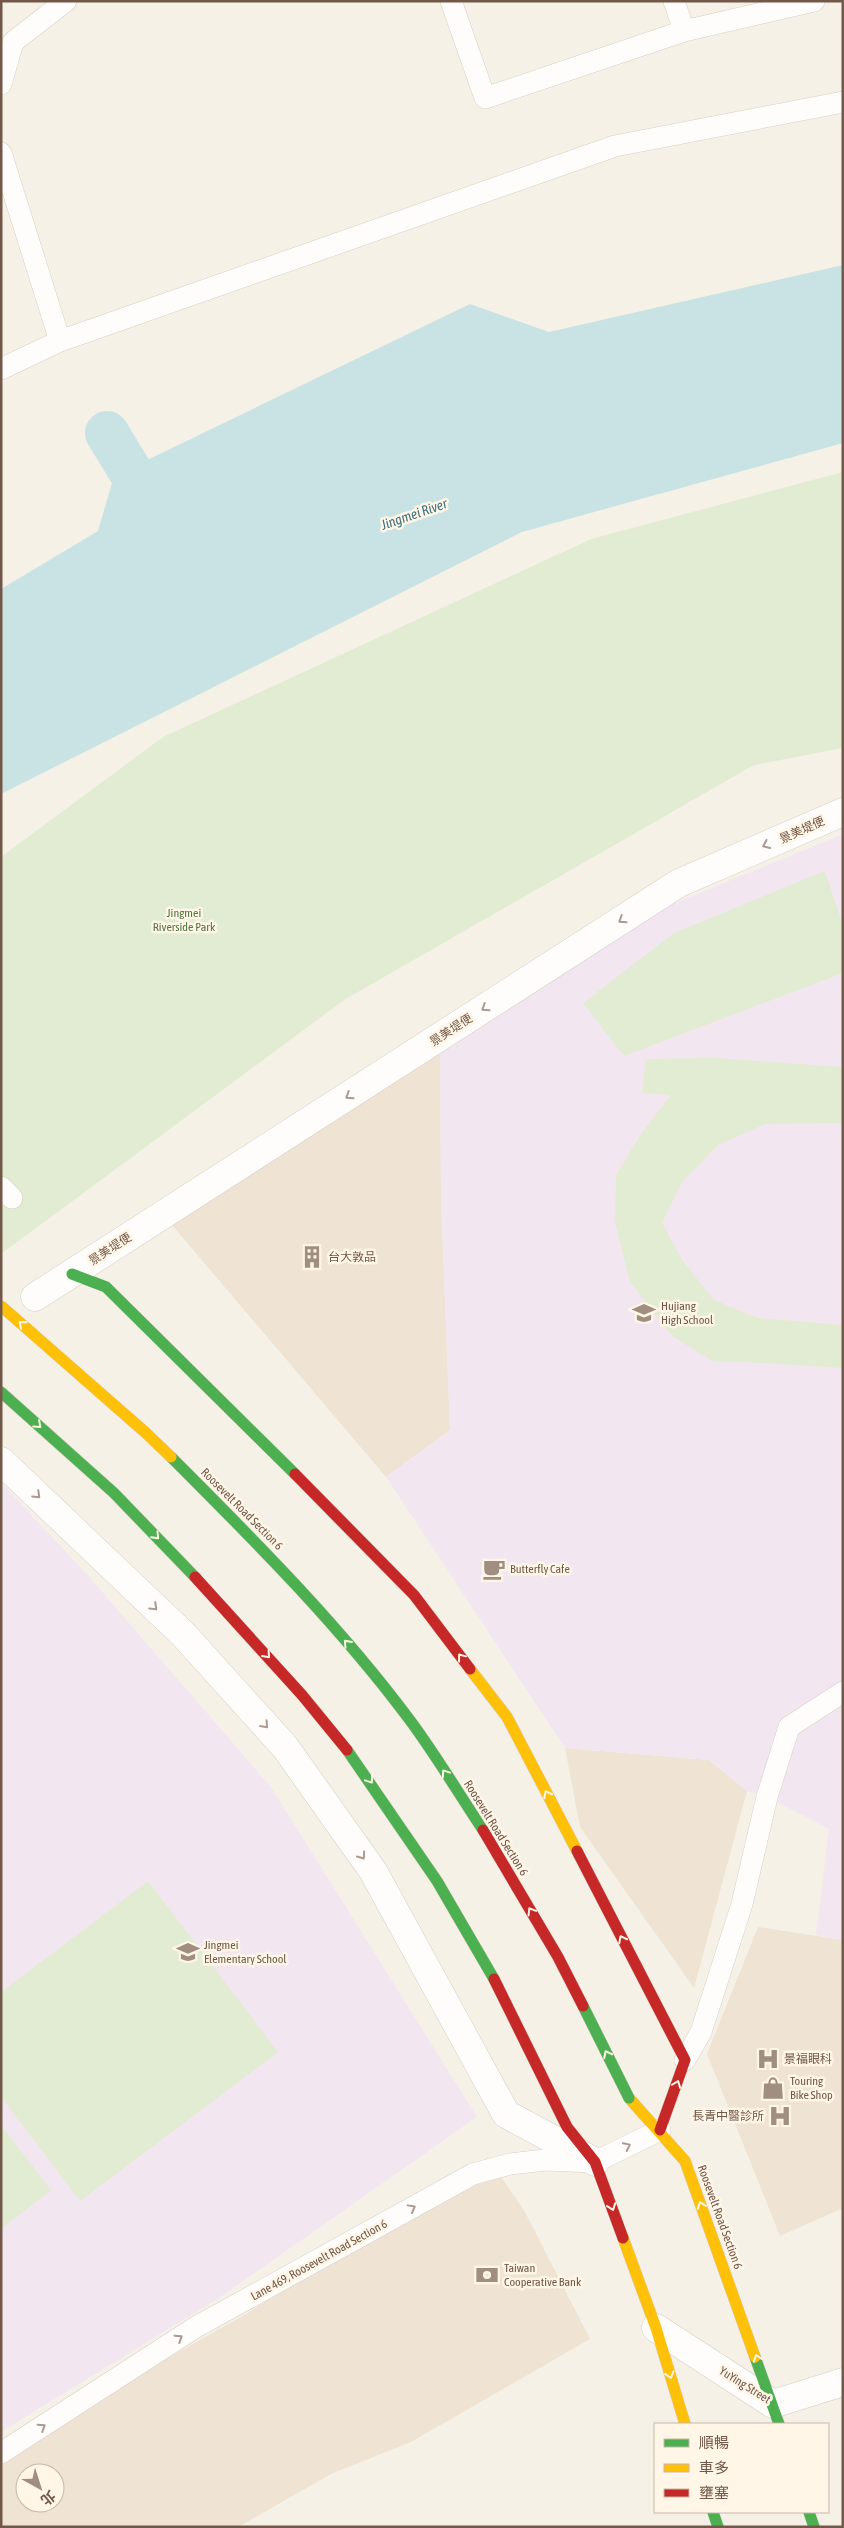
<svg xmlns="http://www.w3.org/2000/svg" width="844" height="2528" font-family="'Asap Condensed','Noto Sans TC',sans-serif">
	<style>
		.residential { fill: #efe3d4; fill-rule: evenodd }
		.education { fill: #f2e7f0 }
		.green { fill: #e1ecd2 }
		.water { fill: #c9e3e5 }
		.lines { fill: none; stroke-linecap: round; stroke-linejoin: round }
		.canal { stroke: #c9e3e5; stroke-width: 44 }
		.lane-casing { stroke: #d7cec5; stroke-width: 22 }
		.street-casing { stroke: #d7cec5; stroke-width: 29 }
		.fast-casing { stroke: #d6ccc3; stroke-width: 12 }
		.slow-casing { stroke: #d6ccc3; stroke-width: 12 }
		.jam-casing { stroke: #d6ccc3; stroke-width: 12 }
		.lane { stroke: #fefdfb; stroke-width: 21 }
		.street { stroke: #fefdfb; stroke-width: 28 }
		.fast { stroke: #4caf50; stroke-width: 11 }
		.slow { stroke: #ffc107; stroke-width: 11 }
		.jam { stroke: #c62828; stroke-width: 11 }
		.fast-bridge-casing { stroke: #d5ccc4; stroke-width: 12; stroke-linecap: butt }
		.slow-bridge-casing { stroke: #d5ccc4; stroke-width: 12; stroke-linecap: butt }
		.jam-bridge-casing { stroke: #d5ccc4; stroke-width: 12; stroke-linecap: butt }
		.fast-bridge { stroke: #4caf50; stroke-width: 11 }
		.slow-bridge { stroke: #ffc107; stroke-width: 11 }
		.jam-bridge { stroke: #c62828; stroke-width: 11 }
		.oneway { stroke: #aa9a90 }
		.oneway2 { stroke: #fff6e7 }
		.labels { text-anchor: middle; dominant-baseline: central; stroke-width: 5; stroke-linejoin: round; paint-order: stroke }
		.street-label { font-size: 12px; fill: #725849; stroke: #fff6e7 }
		.park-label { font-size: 12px; fill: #517841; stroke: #fff6e7 }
		.poi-label { font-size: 12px; fill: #725849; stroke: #fff6e7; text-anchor: start }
		.water-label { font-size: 14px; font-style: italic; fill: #40737f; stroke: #fff6e7 }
	</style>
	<rect width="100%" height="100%" fill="#f6f1e7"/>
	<path class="residential" d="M440,1038l1,159 9,233 -64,47 -220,-259z
		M565,1748l144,12 38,31 -53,197 -114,-161z
		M758,1927l85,13v268l-63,28 -73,-182z
		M488,2157l37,55 65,127 -179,103 -80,32 -93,53h-237v-66l165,-102 80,-45zM25,2473h30v30h-30z"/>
	<path class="education" d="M843,834v1106l-27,-5 13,-106 -62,-32 -20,-6 -38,-31 -144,-12 -179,-271 64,-47 -9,-233 -1,-159 213,-126z
		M1,1482l90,97 180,208 206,330 -258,181 -218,134z"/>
	<path class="green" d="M843,472v276l-89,17 -410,235 -343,254v-397l162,-120 428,-198z
		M825,871l18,54v48l-219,83 -41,-53 91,-70z
		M716,1058l127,9v56l-78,1 -47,21 -35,36 -21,42 21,38 31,39 44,18 85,7v43l-99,-6h-30l-42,-26 -42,-54 -15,-61 1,-46 27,-44 28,-36 -29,-2 4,-34z
		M148,1881l130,171 -198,149 -79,-104v-105z
		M1,2125l50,65 -50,39z"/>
	<path class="water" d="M843,265v178l-321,89 -521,262v-205l97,-58 16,-55 356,-172 79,28z"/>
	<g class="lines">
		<path class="canal" d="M107,433l53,87"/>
		<defs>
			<path id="lane" d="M451,1l34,97 199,-67 130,-30
				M674,1l10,30
				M1,84l12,-42 53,-41
				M1,153l59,188
				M1,369l59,-28 555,-195 228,-44
				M1,1187l11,11
				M685,2060l16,-28 41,-128 25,-107 22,-70 54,-35
				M1,2453l195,-126 277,-153 37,-10 35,-4 50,2 65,-32"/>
			<path id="street" d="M35,1297l644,-414 164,-71
				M1,1461l182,173 102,113 88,124 133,243 89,48
				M656,2328l117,76 70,-22"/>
			<path id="fast" d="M72,1274l34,13 189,187
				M1,1392l113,101 81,84
				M347,1750l90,131 57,98
				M755,2357l24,67
				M713,2512l5,15
				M809,2512l5,15"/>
			<path id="slow" d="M470,1669l37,48 70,134
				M629,2098l56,63 70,196
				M623,2238l33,90 29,96"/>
			<path id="jam" d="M295,1474l119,121 56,74
				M195,1577l107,118 45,55
				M577,1851l108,209 -25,70
				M494,1979l73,148 28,35 28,76"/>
		</defs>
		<use href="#lane" class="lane-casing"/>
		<use href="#street" class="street-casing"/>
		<use href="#fast" class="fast-casing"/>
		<use href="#slow" class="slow-casing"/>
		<use href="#jam" class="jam-casing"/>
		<use href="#lane" class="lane"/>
		<use href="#street" class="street"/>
		<use href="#fast" class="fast"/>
		<use href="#slow" class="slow"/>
		<use href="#jam" class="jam"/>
		<defs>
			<path id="fast-bridge" d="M171,1457c84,84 170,170 241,266 25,34 47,71 71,107
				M583,2006l46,92"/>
			<path id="slow-bridge" d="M1,1306l145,127 25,24"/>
			<path id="jam-bridge" d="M483,1830l75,127 25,49"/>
		</defs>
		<use href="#fast-bridge" class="fast-bridge-casing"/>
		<use href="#slow-bridge" class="slow-bridge-casing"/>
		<use href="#jam-bridge" class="jam-bridge-casing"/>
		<use href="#fast-bridge" class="fast-bridge"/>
		<use href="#slow-bridge" class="slow-bridge"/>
		<use href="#jam-bridge" class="jam-bridge"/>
	</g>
	<defs><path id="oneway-chevron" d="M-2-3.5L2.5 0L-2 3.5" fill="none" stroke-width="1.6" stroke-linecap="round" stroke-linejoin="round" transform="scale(1.25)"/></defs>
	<g class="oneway">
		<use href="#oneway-chevron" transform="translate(766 845) rotate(156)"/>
		<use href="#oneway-chevron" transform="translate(622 920) rotate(147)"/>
		<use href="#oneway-chevron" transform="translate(485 1008) rotate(147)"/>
		<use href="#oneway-chevron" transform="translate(349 1096) rotate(147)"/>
		<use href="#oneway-chevron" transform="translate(37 1495) rotate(44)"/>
		<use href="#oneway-chevron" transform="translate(154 1607) rotate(44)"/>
		<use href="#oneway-chevron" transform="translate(265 1725) rotate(48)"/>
		<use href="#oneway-chevron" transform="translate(362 1856) rotate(55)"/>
		<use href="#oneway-chevron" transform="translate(627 2146) rotate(-26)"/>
		<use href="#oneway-chevron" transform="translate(412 2208) rotate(-29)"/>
		<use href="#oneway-chevron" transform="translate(179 2338) rotate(-33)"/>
		<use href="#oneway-chevron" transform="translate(42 2427) rotate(-33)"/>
	</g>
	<g class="oneway2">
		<use href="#oneway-chevron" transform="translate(22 1324) rotate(-140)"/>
		<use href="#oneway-chevron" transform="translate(38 1425) rotate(42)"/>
		<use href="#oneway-chevron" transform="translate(156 1536) rotate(46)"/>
		<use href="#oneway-chevron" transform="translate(347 1643) rotate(-132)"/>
		<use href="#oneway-chevron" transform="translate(267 1655) rotate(48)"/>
		<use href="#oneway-chevron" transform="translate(461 1657) rotate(-127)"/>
		<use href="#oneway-chevron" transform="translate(445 1773) rotate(-124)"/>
		<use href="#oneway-chevron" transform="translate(370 1780) rotate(56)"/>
		<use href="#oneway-chevron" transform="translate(547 1794) rotate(-117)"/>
		<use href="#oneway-chevron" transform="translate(531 1911) rotate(-121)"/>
		<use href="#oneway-chevron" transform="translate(622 1939) rotate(-117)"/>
		<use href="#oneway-chevron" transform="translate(607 2054) rotate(-117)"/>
		<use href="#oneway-chevron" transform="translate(677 2084) rotate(-69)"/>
		<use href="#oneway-chevron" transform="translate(701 2205) rotate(-110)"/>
		<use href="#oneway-chevron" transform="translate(612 2207) rotate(70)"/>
		<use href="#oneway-chevron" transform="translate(757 2358) rotate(-110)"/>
		<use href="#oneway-chevron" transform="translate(670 2375) rotate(73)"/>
	</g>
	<defs>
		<symbol id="building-bare" viewBox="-9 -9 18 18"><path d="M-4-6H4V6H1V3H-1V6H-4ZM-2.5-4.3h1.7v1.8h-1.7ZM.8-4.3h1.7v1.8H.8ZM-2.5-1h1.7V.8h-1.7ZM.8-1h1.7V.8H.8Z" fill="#a08e80" stroke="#fff6e7" stroke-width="2.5" paint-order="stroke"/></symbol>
		<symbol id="school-bare" viewBox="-9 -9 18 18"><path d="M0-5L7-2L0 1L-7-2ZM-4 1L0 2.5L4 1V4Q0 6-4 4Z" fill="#a08e80" stroke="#fff6e7" stroke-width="2.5" paint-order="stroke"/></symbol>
		<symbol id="cafe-bare" viewBox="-9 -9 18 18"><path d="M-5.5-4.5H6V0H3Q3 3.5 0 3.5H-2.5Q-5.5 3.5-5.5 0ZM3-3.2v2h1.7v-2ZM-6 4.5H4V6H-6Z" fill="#a08e80" stroke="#fff6e7" stroke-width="2.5" paint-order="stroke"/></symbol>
		<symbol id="hospital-bare" viewBox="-9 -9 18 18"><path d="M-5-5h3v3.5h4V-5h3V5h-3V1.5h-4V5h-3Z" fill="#a08e80" stroke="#fff6e7" stroke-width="2.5" paint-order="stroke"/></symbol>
		<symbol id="shop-bare" viewBox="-9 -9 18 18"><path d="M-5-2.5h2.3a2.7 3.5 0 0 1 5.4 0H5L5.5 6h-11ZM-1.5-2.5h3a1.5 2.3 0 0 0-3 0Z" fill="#a08e80" stroke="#fff6e7" stroke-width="2.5" paint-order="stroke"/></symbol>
		<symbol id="bank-bare" viewBox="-9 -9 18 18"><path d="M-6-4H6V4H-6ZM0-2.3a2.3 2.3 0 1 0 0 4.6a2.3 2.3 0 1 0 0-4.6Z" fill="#a08e80" stroke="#fff6e7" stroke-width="2.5" paint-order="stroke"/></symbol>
	</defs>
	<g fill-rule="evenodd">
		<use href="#building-bare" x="296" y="1241" width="32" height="32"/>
		<use href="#school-bare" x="628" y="1297" width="32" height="32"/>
		<use href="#cafe-bare" x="478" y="1553" width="32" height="32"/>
		<use href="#school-bare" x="172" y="1936" width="32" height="32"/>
		<use href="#hospital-bare" x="752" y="2043" width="32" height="32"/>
		<use href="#shop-bare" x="757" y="2072" width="32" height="32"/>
		<use href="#hospital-bare" x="764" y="2100" width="32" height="32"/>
		<use href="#bank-bare" x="471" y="2259" width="32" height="32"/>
	</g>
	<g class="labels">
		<g class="street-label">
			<text transform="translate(802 830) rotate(-24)">景美堤便</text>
			<text transform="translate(451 1030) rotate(-33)">景美堤便</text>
			<text transform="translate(110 1249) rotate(-33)">景美堤便</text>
			<text transform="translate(242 1509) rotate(45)">Roosevelt Road Section 6</text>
			<text transform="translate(496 1828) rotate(58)">Roosevelt Road Section 6</text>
			<text transform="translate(720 2217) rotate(70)">Roosevelt Road Section 6</text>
			<text transform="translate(319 2260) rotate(-29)">Lane 469, Roosevelt Road Section 6</text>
			<text transform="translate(745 2385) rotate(32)">YuYing Street</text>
		</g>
		<g class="park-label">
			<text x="184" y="913">Jingmei<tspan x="184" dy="14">Riverside Park</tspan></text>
		</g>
		<g class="poi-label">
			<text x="328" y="1257">台大敦品</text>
			<text x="661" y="1306">Hujiang<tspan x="661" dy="14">High School</tspan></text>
			<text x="510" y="1569">Butterfly Cafe</text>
			<text x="204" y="1945">Jingmei<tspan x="204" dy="14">Elementary School</tspan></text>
			<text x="784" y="2059">景福眼科</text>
			<text x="790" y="2081">Touring<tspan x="790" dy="14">Bike Shop</tspan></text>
			<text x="764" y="2116" text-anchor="end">長青中醫診所</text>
			<text x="504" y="2268">Taiwan<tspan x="504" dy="14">Cooperative Bank</tspan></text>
		</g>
		<g class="water-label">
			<text transform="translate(414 514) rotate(-19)">Jingmei River</text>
		</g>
	</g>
	<rect width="844" height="2528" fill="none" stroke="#725849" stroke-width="5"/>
	<rect x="654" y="2423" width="175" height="90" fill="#fff6e7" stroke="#c7b7a8"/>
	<rect x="664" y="2439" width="25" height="8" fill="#4caf50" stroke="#c7b7a8"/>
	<text x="699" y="2448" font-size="15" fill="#725849">順暢</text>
	<rect x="664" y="2464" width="25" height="8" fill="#ffc107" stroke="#c7b7a8"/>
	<text x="699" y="2473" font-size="15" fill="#725849">車多</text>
	<rect x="664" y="2489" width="25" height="8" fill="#c62828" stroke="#c7b7a8"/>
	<text x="699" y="2498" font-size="15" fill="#725849">壅塞</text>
	<g transform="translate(40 2488) rotate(141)"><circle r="24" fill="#fff6e7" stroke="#c7b7a8"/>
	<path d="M0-4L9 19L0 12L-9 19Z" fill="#a08e80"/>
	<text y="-8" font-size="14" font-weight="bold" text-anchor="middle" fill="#725849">北</text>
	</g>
</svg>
